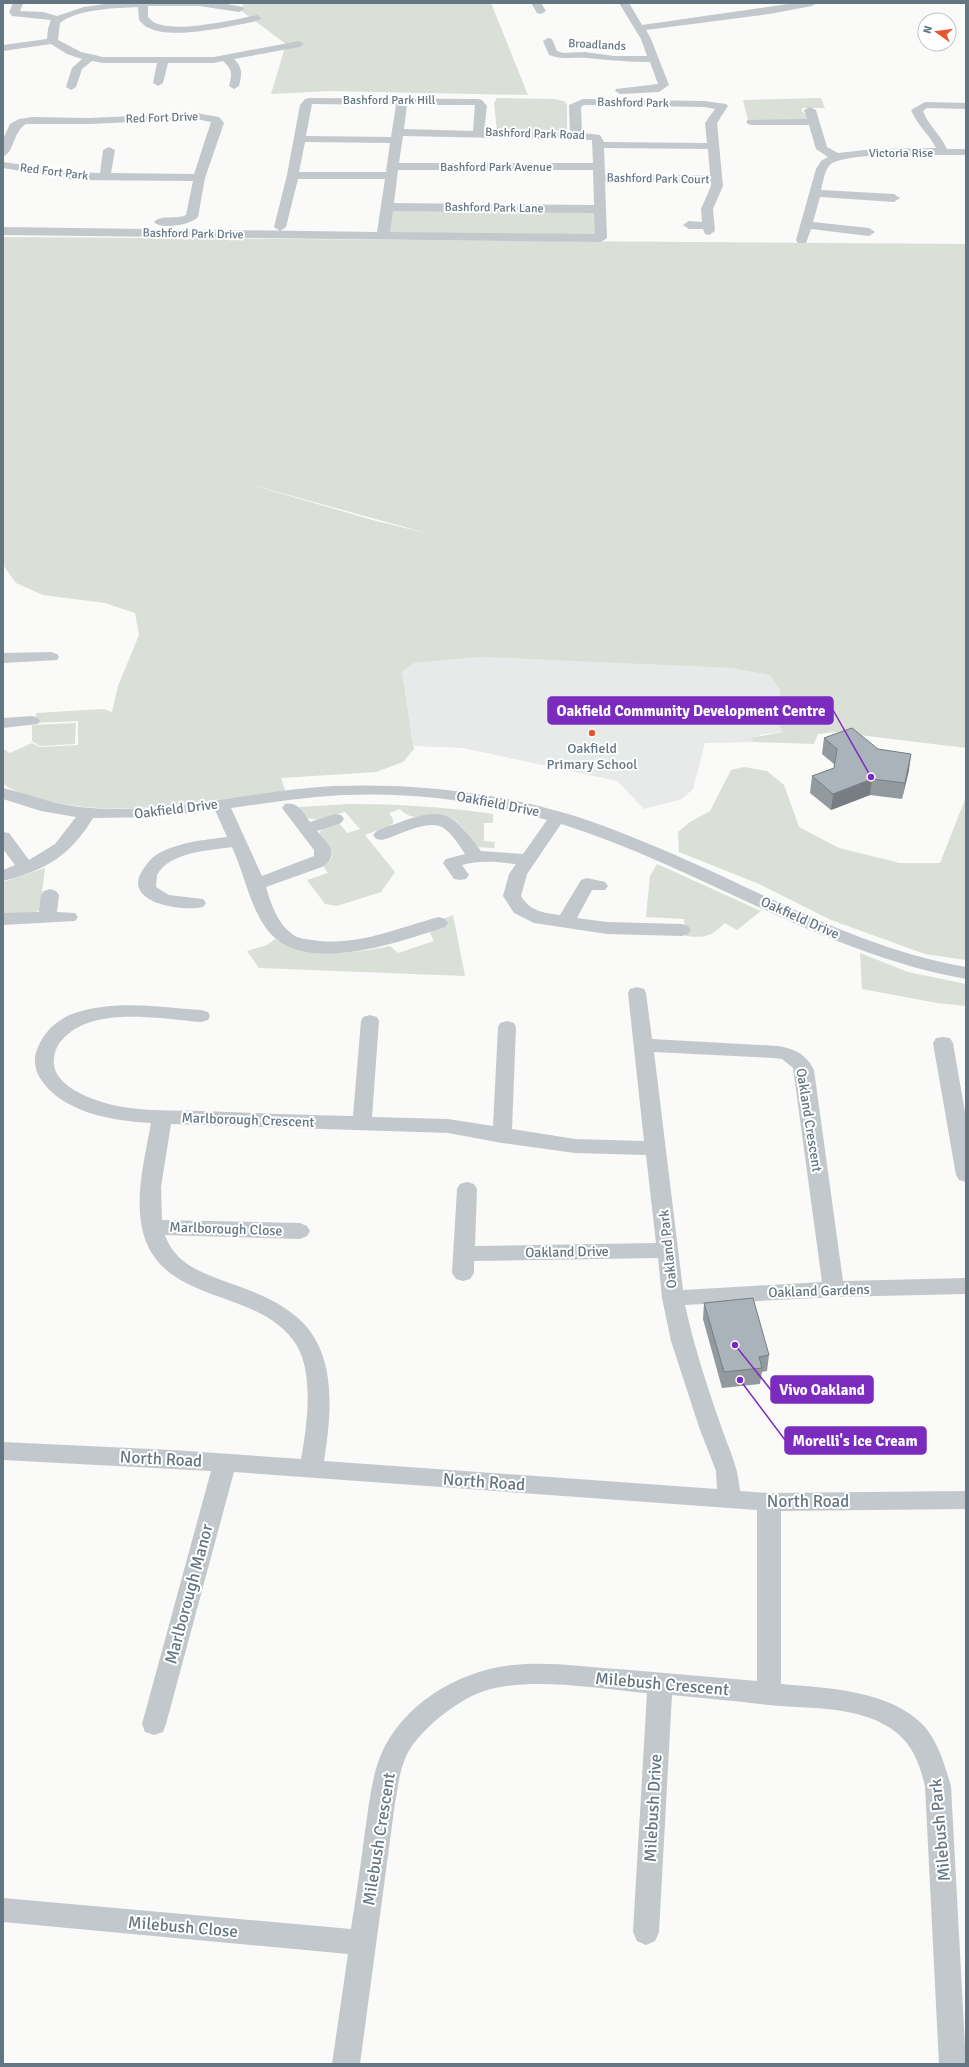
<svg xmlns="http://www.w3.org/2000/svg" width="969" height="2067" font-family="Signika,sans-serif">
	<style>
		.built { fill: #e8e9e9 }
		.green { fill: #dadfd7; fill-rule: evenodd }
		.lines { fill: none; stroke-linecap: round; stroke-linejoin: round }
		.minor { fill: #c3c8cc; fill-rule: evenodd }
		.wall { fill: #929a9f }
		.shaded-wall { fill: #777d82 }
		.building { fill: #aab3b9; stroke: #777d82 }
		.poi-dot { fill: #e4572e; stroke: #fff; stroke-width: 1.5 }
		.labels { text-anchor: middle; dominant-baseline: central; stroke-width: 4; stroke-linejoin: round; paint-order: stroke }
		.far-street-label { font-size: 12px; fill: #657683; stroke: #fff }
		.poi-label { font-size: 14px; fill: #657683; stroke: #fff }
		.street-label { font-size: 14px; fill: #657683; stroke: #fff }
		.near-street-label { font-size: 17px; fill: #657683; stroke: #fff }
		.leader { fill: none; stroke: #7b2cbf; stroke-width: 1.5 }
		.callout-dot { fill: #7b2cbf; stroke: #fff; stroke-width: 1.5 }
		.callout { fill: #7b2cbf; stroke: #7b2cbf; stroke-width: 1.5 }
		.callout-label { font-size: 15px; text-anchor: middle; font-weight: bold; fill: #fff }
	</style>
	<rect width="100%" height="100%" fill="#fafaf8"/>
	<path class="built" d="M480,657l251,11 39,7 10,15 -4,29 7,13 -19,2 -13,4 3,4 -49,1 -12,46 -11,10 -38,10 -27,-28 -154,-33 -49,-2 -12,-74 12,-9z"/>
	<path class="green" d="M244,3h247l37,92 -199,-4 -58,3 15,-50 -47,-35 3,-1z
		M497,98l56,1 11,2 3,4v25l-6,3 -64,-1 -3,-29z
		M821,98l4,10h-23v3l6,7 -4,2h-56l-5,-20z
		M387,207l214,2v29l-218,-2z
		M3,237l963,7v504l-131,-16 -17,2 -4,10 -60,-2 -4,-4 33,-6 -7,-13 4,-29 -10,-15 -39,-7 -251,-11 -66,6 -12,9 12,77 -11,13 -27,10 -95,6 5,15c-80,4 -158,27 -237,8 -16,-4 -32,-8 -46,-17v-35l7,4 22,-10 8,4 38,-2v-24l-43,2 1,-10 68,-4 8,3 6,-26 21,-51 -4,-22 -30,-10 -62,-8 -27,-12 -13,-18zM255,486h1l174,48 -54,-13z
		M76,723l-1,21 -35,2 -8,-5v-16z
		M744,767l23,4 17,14 15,42 40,21 61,15h40l26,-66v163l-41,-6 -94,-34 -72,-36 -80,-32 -1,-20 12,-10 20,-11 21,-41z
		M350,804c49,0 95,3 143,10v9h-9v18l11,1 -1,6 -17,-1c-7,-9 -14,-22 -24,-28 -18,-10 -38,7 -53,-10l-11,4 4,6v4l-4,3 -24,9 30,37 -14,20 -44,14 -12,-2 -18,-24 21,-7 -5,-7 9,-8v-5l-13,-19c3,-8 12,-9 20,-11l8,10 13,-4 -15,-17 -25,8 -14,-2 -7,-11z
		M657,864l104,47 -24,19 -12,-7c-15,14 -20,15 -40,13l-1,-17 -38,-2 4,-41z
		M45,868l-5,42 -6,3 -31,1v-32z
		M453,915l12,61 -206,-8 -12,-17 20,-6 8,-6c37,20 75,15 115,7l8,7 36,-12 -4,-8 11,-13z
		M860,953l48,19 58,12v22l-29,-3 -75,-14z"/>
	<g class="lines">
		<path class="minor" d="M13,3h10l-3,8 23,1 14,4 27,-9 27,-4h111l21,4 1,2 -5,3 -40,-6h-51v11c3,3 6,6 10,7 23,8 75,-4 99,-9l5,3 -5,3c-26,5 -84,19 -108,7 -4,-1 -7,-5 -10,-8l-1,-13c-22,1 -61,2 -78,16l-2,17 23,12 22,5h111l85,-16 5,3 -5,3 -65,12c9,9 8,15 5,27l-5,3 -5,-3c3,-12 4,-16 -6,-25l-9,2h-46l-5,20 -5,3 -5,-3 4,-20h-54l-11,-2 -10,8 -6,18 -5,3 -5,-3 6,-19 10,-9 -15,-5 -16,-10 -48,7v-6l44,-6 1,-10 3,-9 -39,-4 -3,-4z
			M531,3h10l5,8 -5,3 -4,-1z
			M619,3h10l13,22 153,-22h22l-5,3 -43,8 -123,16 5,9 18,46 -10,7 -39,2 -5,-3 1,-2 42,-5 -8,-22c-22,0 -42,-2 -63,-4 -14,-1 -25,2 -38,-3l-6,-14 5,-3 4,1 5,12 6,2 22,-1 29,4h33l-6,-17z
			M309,98l169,1 4,1 5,6 -3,25 86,2 -1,-28 14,-6 121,2 22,3 2,2 -11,17 6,63 -10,23 2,22 -6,4 -4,-1 -2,-5h-14l-6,-4 6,-4 13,1 -1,-13 10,-23v-4h-106l2,56 -6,4 -598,-7v-8l374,5 8,-53h-87l-12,48 -6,4 -6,-4 13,-52 13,-70 5,-6zM312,104l84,1 -5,32 -85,-1zM407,105h68l-2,26 -69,-2zM584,105l120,2 11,2 -10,14 2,20 -103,-1 -4,-7 -18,-2 -1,-26zM403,136l189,4 1,23h-194zM305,142l85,1 -4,29h-87zM604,148l104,1 2,26h-105zM398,170h195l1,35 -200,-2zM393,211l201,2 1,21 -205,-2z
			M925,102l41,1v6l-39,-1 -4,3c5,14 18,24 24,38h19v6c-22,1 -126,-5 -137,11 -5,6 -6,17 -8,24l73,4 6,4 -6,4 -74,-5 -7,25 56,6 6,4 -6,4 -58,-7 -5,14h-8l-2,-3 20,-71 5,-8 7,-4 -12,-8 -7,-24h-57l-4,-1 -2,-2 2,-2 59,-1 -3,-9 6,-3 6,3 11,37 11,6 36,-4 62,-1c-7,-14 -19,-23 -25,-38z
			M196,113l23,4 5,6 -19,55 -7,39c-6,8 -38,13 -44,5 7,-8 23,-2 32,-7l7,-34 -119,-1 -71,-12v-6l71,10 26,1 3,-23 6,-3 6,3 -4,23 83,1 17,-52 -15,-3 -106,5h-64c-13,7 -12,30 -23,32v-17l7,-15 9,-5 13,-2 58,1z
			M51,652l6,2 2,3 -2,3 -54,3v-10z
			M32,716l6,2 2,3 -2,3 -35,4v-10z
			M333,786c76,-3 155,5 228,26 37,10 76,27 112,42 97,42 188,95 293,113v12c-146,-26 -265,-111 -405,-155l-34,50 -6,22c9,15 22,17 39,19l21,-35 6,-2 18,4 3,4 -3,4h-13l-15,28 30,4 75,2 6,2 3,4 -3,4 -6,2 -75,-2 -73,-11 -20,-10 -11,-17 6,-22 7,-10c-18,-2 -36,-4 -54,1l7,10 -3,4 -6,1 -6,-1 -11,-16 3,-4 19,-5c-6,-9 -12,-19 -20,-25 -15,-12 -46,7 -63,11l-6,-1 -3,-4c5,-7 17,-9 25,-12 48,-18 55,-9 83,28l42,3 24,-34c-74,-22 -155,-30 -231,-23 -29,3 -57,7 -85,11l31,68 52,-20v-6l-32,-42 3,-4c13,-3 18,8 25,18l25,-8 6,1 3,4 -3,4 -24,8c11,13 24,23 5,36l-56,20c5,17 11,36 26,47 6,5 14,5 21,6 44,7 84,-12 126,-23l6,2 3,4 -3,4c-46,15 -144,51 -179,1 -17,-24 -22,-55 -34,-81 -24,4 -61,4 -75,28l-1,12 13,8 34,4 3,4 -3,4c-20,5 -81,-4 -61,-36 4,-6 8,-12 14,-16 21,-13 48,-15 71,-18l-12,-27 -57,7 -65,1c-23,38 -47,52 -90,63v-11l12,-5 -12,-16v-17l6,1 20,27 26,-16 21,-27 -35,-6 -38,-12v-11c26,6 50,16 76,19 85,9 170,-16 254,-21z
			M50,889l6,2 3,4 -2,17 18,1 3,4 -3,4 -72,4v-12l36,-1 2,-17 3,-4z
			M637,987l7,2 2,4 6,46 126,7c17,3 28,8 36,24l29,211 123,-3v16l-132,3 -149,8c9,41 22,81 36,121 8,24 17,39 19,65l29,2 197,-2v18l-185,2v173c46,4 111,6 144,43 14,17 20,39 26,59l15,278h-27l-14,-278c-5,-20 -11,-39 -28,-53 -34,-28 -87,-24 -128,-28 -33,-4 -65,-7 -97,-10l-13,237 -4,9 -9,4 -9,-4 -4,-9 14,-239c-48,-4 -117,-17 -163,-2 -18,6 -34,18 -49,30 -11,10 -25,24 -30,38 -6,14 -7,29 -10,44l-35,261h-28l16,-110 -345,-32v-24l348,31c5,-33 10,-65 14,-98 4,-25 6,-51 15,-74 22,-53 78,-86 133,-92 35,-4 71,2 105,4 47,4 93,8 139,12v-171l-523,-38 -68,252 -3,8 -9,3 -9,-3 -3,-8 69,-253 -208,-11v-18l169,8 129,9c6,-32 13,-84 -4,-113 -37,-61 -138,-38 -155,-118 -7,-34 3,-71 9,-105 -38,-2 -89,-10 -111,-45 -6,-10 -7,-20 -2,-31 6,-15 19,-27 34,-33 42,-15 86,-7 129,-4l7,2 2,4 -2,4 -7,2c-41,-3 -109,-17 -139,18 -6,6 -9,16 -8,25 2,18 27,30 42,35 33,12 71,10 105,11 51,2 101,4 152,5l8,-95 2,-4 7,-2 7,2 2,4 -7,96 76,2 45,7 5,-99 2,-4 7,-2 7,2 2,4 -4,102 63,10 69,2 -16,-148 2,-4zM654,1052l119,6 9,1 11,9 29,214 -139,8zM171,1124l277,9 54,10 73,10 71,2 10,88 -181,3 2,-57 -3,-5 -7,-2 -7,2 -3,5 -5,84 4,6 7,2 7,-2 4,-6v-12l184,-3 4,40 9,43 28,86 17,44 1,18 -393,-28c8,-50 14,-113 -31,-147 -22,-18 -51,-26 -77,-36 -23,-9 -42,-18 -51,-43l135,4 7,-3 3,-5 -3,-5 -7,-3 -138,-3 -1,-33z
			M943,1037l7,1 3,5 13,75v64l-7,-2 -3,-5 -23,-132 3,-5z"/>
	</g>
	<path class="wall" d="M824,738l54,11 31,21 -7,29 -32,-4 -39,15 -21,-17 2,-17 22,-8 1,-3 -13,-11z
		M704,1303l65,52 -2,16 -5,1 -2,12 -38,4 -19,-69z"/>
	<path class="shaded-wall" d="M911,754l-2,16 -7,29 3,-16z
		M872,779l-2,16 -39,15 2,-16z"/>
	<path class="building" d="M852,728l26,21 33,5 -6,29 -33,-4 -39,15 -21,-18 22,-8 3,-19 -13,-11z
		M753,1298l16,57 -10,2 3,11 -38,4 -20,-69z"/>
	<circle class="poi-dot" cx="592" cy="733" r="4"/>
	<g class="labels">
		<g class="far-street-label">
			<text transform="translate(597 45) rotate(3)">Broadlands</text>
			<text x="389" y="100">Bashford Park Hill</text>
			<text transform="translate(633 103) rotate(1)">Bashford Park</text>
			<text transform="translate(162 118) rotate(-2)">Red Fort Drive</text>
			<text transform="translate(535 134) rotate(2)">Bashford Park Road</text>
			<text x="901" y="153">Victoria Rise</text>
			<text x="496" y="167">Bashford Park Avenue</text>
			<text transform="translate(54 172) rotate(7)">Red Fort Park</text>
			<text transform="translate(658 179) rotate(1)">Bashford Park Court</text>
			<text transform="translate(494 208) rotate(1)">Bashford Park Lane</text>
			<text transform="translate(193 234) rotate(1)">Bashford Park Drive</text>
		</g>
		<g class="poi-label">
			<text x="592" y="748">Oakfield<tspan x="592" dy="16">Primary School</tspan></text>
		</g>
		<g class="street-label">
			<text transform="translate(498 804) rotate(11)">Oakfield Drive</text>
			<text transform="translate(176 809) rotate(-7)">Oakfield Drive</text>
			<text transform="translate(800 918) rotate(24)">Oakfield Drive</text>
			<text transform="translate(248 1120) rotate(2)">Marlborough Crescent</text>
			<text transform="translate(809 1120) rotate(81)">Oakland Crescent</text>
			<text transform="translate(226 1229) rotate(2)">Marlborough Close</text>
			<text transform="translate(668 1249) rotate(-96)">Oakland Park</text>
			<text transform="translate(567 1252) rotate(-1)">Oakland Drive</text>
			<text transform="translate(819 1291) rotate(-2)">Oakland Gardens</text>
		</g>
		<g class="near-street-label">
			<text transform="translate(161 1459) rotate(3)">North Road</text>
			<text transform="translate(484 1482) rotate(4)">North Road</text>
			<text x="808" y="1501">North Road</text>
			<text transform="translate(189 1594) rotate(-75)">Marlborough Manor</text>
			<text transform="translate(662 1684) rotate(5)">Milebush Crescent</text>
			<text transform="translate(653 1808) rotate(-87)">Milebush Drive</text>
			<text transform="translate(940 1830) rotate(-95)">Milebush Park</text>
			<text transform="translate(379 1839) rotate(-81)">Milebush Crescent</text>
			<text transform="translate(183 1927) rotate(5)">Milebush Close</text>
		</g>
	</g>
	<path class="leader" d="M871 777L833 710M735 1345L771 1390M740 1380L785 1440"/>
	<g class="callout-dot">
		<circle cx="871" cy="777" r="4"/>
		<circle cx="735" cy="1345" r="4"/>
		<circle cx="740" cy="1380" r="4"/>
	</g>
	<g class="callout">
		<rect x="548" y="697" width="285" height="27" rx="4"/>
		<rect x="771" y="1376" width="102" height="27" rx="4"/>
		<rect x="785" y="1427" width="141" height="27" rx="4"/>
	</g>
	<g class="callout-label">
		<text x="691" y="716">Oakfield Community Development Centre</text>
		<text x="822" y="1395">Vivo Oakland</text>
		<text x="855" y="1446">Morelli's Ice Cream</text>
	</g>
	<rect width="969" height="2067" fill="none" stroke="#657683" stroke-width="8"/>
	<g transform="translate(937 32) rotate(284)"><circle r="19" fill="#ffffff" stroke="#c1c8cd"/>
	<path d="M0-3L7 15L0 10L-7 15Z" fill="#e4572e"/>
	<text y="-6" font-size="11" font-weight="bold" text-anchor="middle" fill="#657683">N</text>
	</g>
</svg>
